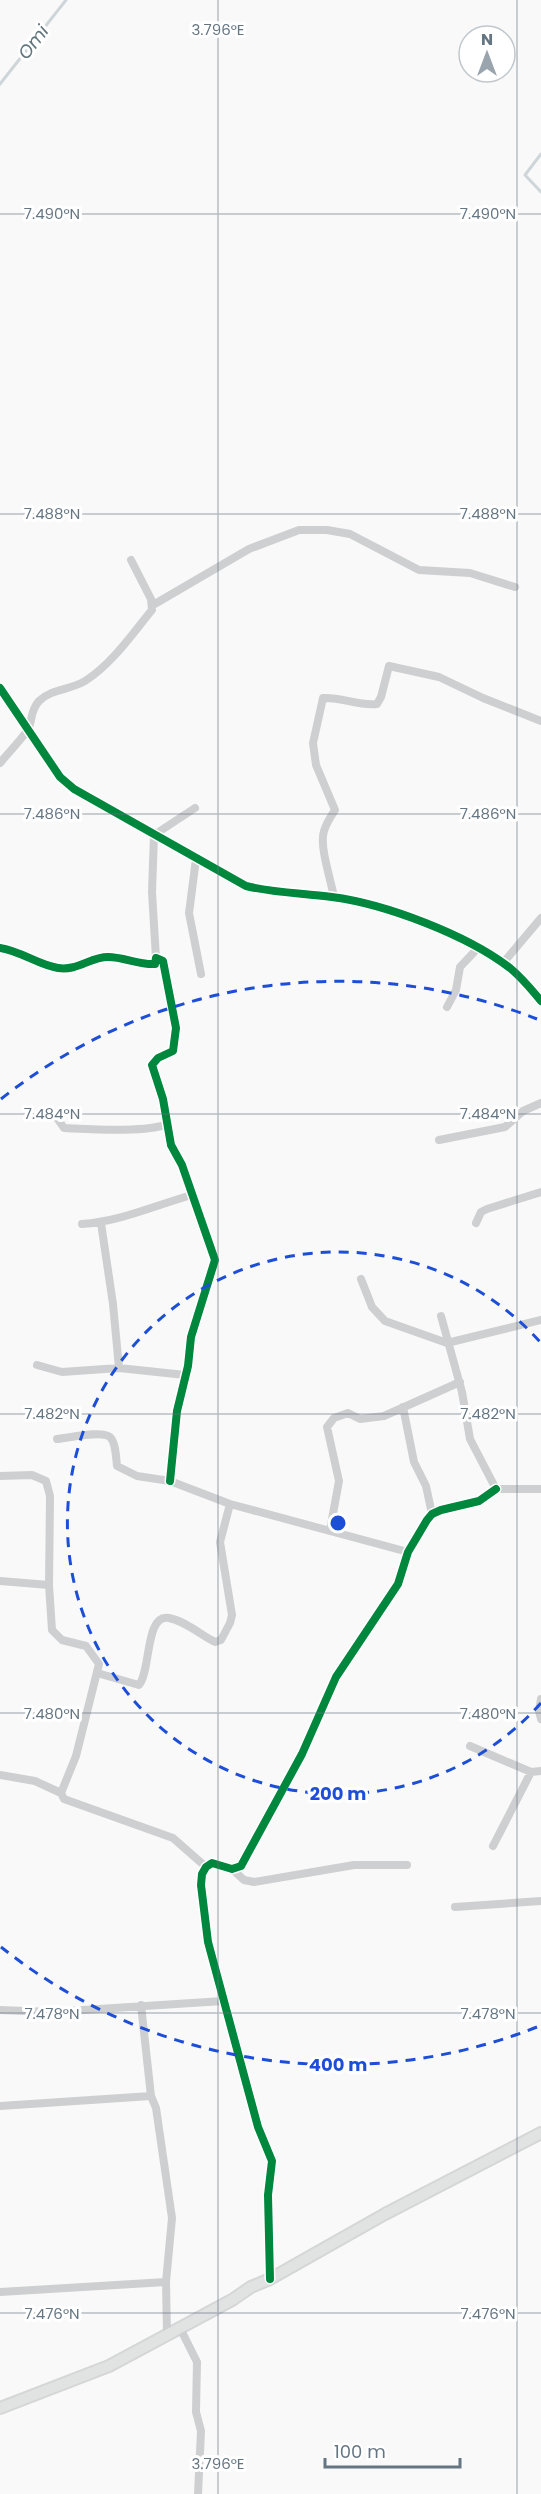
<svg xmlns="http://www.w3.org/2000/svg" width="541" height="2494" font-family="Poppins,sans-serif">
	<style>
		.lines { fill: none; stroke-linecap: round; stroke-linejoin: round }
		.stream { stroke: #ced6d9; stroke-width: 3 }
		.secondary-casing { stroke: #d5d6d7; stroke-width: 14 }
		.minor { stroke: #cecfd0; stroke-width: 8 }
		.secondary { stroke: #e1e2e2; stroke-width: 10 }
		.cycleway-casing { stroke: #fff; stroke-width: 11 }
		.cycleway { stroke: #00873e; stroke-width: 8 }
		.ticks { fill: none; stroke: #657683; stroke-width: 1.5; stroke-opacity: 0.45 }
		.ring { fill: none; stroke: #1d4ed8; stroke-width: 3; stroke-dasharray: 10 8 }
		.labels { text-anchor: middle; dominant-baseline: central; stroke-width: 6; stroke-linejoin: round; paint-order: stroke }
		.water-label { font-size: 18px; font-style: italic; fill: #60757c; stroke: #fff }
		.ticks-label { font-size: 15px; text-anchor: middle; fill: #657683; stroke: #fff; stroke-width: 6; stroke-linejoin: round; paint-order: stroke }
		.centre { fill: #1d4ed8; stroke: #fff; stroke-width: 3 }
		.ring-label { font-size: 18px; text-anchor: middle; font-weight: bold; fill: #1d4ed8; stroke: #fff; stroke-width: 6; stroke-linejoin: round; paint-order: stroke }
	</style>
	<rect width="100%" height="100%" fill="#f9f9f9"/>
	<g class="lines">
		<path class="stream" d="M0,84l66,-84
			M541,154l-16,21 16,17"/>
		<defs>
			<path id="secondary" d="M0,2408l109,-42 123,-66 19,-13 19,-8 115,-65 156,-81"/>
		</defs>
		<use href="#secondary" class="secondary-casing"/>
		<path class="minor" d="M153,605l96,-56 50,-19h28l23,4 69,36 51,3 45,14
			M0,688l60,89 14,12 172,97c29,7 57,7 86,11 54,7 135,38 178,71 11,9 22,22 31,33
			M0,763c9,-11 19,-21 27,-32 6,-8 2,-19 12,-30 14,-13 32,-11 46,-20 27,-17 47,-47 67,-71l-1,-11 -20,-39
			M196,859l-7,54 12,61
			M334,897c-3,-17 -15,-51 -10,-66 2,-7 7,-15 11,-21l-19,-45 -3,-22 10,-45c19,-1 35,8 54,6l4,-7 8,-31 50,11 44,21 58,23
			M0,948c21,3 38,17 58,20 20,3 32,-11 50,-11 16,0 31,8 47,7l1,-6 7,3 13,67 -3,23 -15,7 -6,7 11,34 8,46 11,20 33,95 -24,77 -3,29 -11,45 -7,70
			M156,958l-4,-66 2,-57 41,-27
			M503,963l38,-45
			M447,1007l9,-17 4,-23 17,-18
			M52,1111l12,17c24,1 83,5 103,-4
			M439,1140l66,-13 18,-16 18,-8
			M101,1223l12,81 6,64
			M476,1223l5,-11 6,-3 54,-17
			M82,1224c37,-2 74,-19 110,-29
			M361,1279l11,28 13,14 62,22 94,-23
			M441,1316l21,76 8,47 26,50h45
			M37,1365l25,7 57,-4 66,7
			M403,1407l11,55 12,24 6,28
			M57,1439c11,-1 45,-9 53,-2 6,6 6,21 7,29l20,10 33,5 60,23 178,48
			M0,1476l32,-1 14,6 4,15 -1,89 3,45 10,10 24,6 13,18 -23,92 -15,37 3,6 109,39 33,29
			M330,1530l9,-49 -12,-54 7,-9 14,-5 12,6 24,-3 76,-34
			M0,1581l49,4
			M97,1673l42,12c12,-14 6,-72 30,-67 16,3 32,17 46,24l6,-2 9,-17 2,-8 -12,-73 10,-38
			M541,1699l-2,12 2,8
			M470,1746l61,26 10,-1
			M0,1775l35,6 26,12
			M493,1846l38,-74
			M232,1869l12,11 10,2 100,-17h53
			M455,1907l86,-6
			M141,2005l10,91 5,12 16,110 -6,64 1,53
			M0,2010l52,2 171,-11
			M0,2106l151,-10
			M270,2279l-2,-84 4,-34 -14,-34 -50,-185 -7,-57 1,-11 4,-7 6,-4 20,6 9,-3 61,-112 34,-77 62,-93 10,-32 19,-32 5,-6 9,-4 38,-9 17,-12
			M0,2292l166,-10
			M180,2328l17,34 -1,50 5,19 -3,63"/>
		<use href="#secondary" class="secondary"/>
		<defs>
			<path id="cycleway" d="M0,688l60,89 14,12 172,97c29,7 57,7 86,11 54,7 135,38 178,71 11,9 22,22 31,33
				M0,948c21,3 38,17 58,20 20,3 32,-11 50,-11 16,0 31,8 47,7l1,-6 7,3 13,67 -3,23 -15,7 -6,7 11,34 8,46 11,20 33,95 -24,77 -3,29 -11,45 -7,70
				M270,2279l-2,-84 4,-34 -14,-34 -50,-185 -7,-57 1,-11 4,-7 6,-4 20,6 9,-3 61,-112 34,-77 62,-93 10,-32 19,-32 5,-6 9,-4 38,-9 17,-12"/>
		</defs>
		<use href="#cycleway" class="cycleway-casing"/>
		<use href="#cycleway" class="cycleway"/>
	</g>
	<path class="ticks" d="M218,0v2494M517,0v2494M0,214h541M0,514h541M0,814h541M0,1114h541M0,1414h541M0,1713h541M0,2013h541M0,2313h541"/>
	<g class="ring">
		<path d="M541 1703A271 271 0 1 1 541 1343"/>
		<path d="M537 2027A542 542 0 0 1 1 1947M1 1099A542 542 0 0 1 537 1019"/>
	</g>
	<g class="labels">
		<g class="water-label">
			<text transform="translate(33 42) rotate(-52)">Omi</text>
		</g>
	</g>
	<g class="ticks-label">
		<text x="218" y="35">3.796°E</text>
		<text x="52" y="219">7.490°N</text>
		<text x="488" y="219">7.490°N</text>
		<text x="52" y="519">7.488°N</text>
		<text x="488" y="519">7.488°N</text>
		<text x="52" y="819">7.486°N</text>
		<text x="488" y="819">7.486°N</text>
		<text x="52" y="1119">7.484°N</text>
		<text x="488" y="1119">7.484°N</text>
		<text x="52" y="1419">7.482°N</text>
		<text x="488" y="1419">7.482°N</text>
		<text x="52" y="1719">7.480°N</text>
		<text x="488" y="1719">7.480°N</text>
		<text x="52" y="2019">7.478°N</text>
		<text x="488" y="2019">7.478°N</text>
		<text x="52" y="2319">7.476°N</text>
		<text x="488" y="2319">7.476°N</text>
		<text x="218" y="2469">3.796°E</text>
	</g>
	<circle cx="338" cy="1523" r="9" class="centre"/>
	<g class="ring-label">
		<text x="338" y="1800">200 m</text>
		<text x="338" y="2071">400 m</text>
	</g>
	<g transform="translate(487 54)"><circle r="28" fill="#ffffff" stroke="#c1c8cd" stroke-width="1.5"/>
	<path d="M0-4.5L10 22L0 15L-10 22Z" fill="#99a4ac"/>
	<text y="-9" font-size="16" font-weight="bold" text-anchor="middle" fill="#657683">N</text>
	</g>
	<path d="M325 2458v9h135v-9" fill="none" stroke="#657683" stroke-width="3"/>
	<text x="334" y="2458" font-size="18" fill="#657683" stroke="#ffffff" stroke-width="4.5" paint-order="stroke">100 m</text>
</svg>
